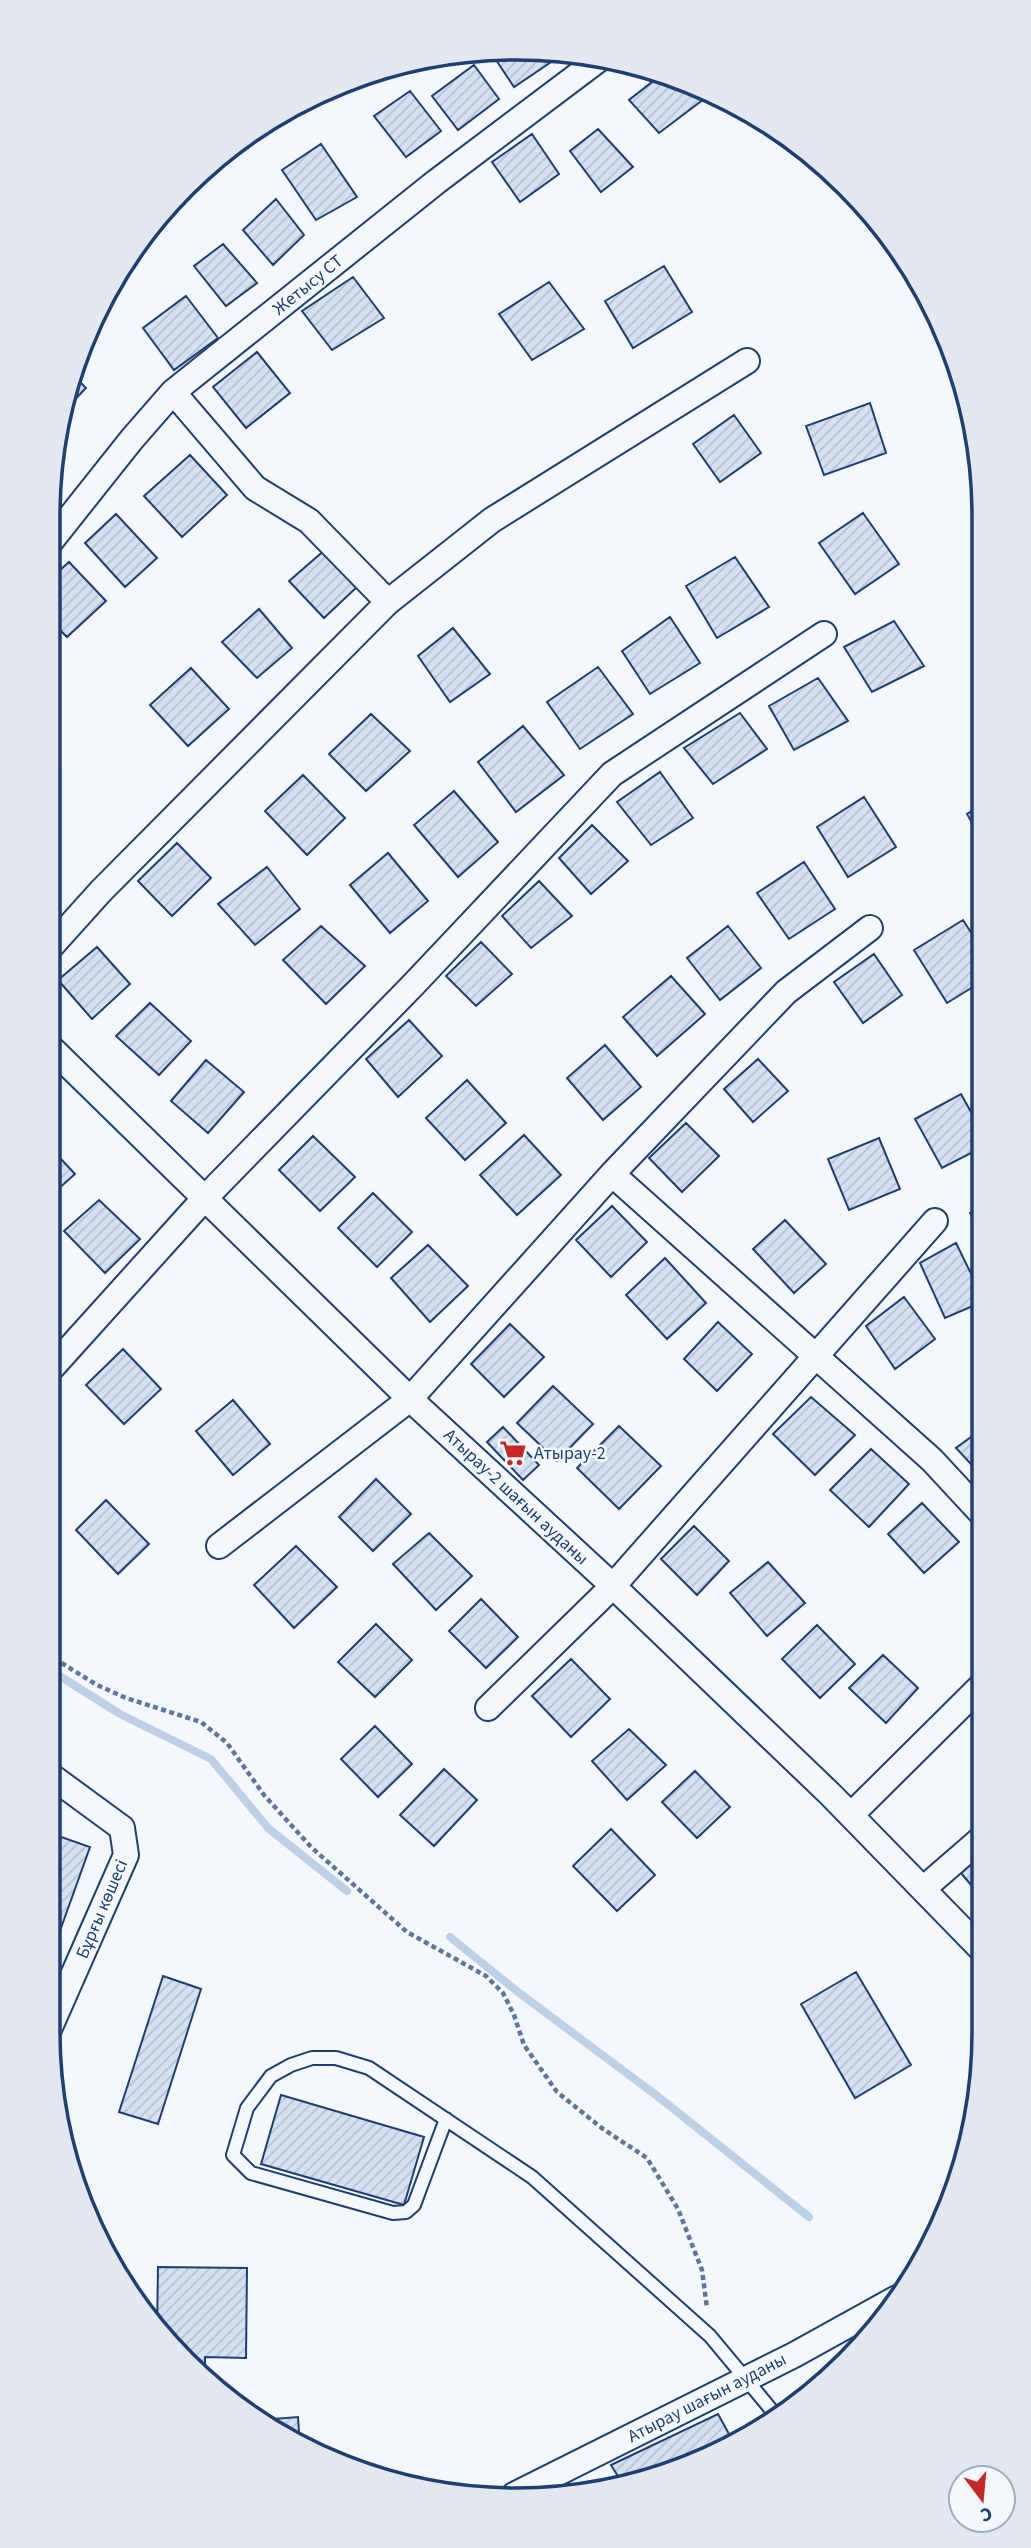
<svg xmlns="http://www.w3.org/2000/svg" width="1031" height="2548" font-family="'Source Sans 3',sans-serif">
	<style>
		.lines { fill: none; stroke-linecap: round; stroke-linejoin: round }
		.stream { stroke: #bed0e5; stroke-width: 8 }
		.building { fill: url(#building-hatch); stroke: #1d3f73; stroke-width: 2 }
		.lane-casing { stroke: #1d3f73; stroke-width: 16 }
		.street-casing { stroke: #1d3f73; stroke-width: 28 }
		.path { stroke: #5e769c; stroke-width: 4.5; stroke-dasharray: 5 3.5; stroke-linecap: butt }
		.lane { stroke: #f4f7fb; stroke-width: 12 }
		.street { stroke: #f4f7fb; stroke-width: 24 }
		.labels { text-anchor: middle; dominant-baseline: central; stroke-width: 5; stroke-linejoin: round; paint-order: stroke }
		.street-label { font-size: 18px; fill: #1d3f73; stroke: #f4f7fb }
		.poi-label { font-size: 18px; fill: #1d3f73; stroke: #f4f7fb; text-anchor: start }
		.rim { fill: none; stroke: #1d3f73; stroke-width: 3.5 }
	</style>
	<defs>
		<pattern id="building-hatch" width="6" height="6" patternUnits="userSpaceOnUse" patternTransform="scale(1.75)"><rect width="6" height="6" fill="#d5e0f0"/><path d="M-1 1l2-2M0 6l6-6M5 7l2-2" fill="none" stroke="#b6c1d1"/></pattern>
	</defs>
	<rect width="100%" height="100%" fill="#f4f7fb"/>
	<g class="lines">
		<path class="stream" d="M47,1668l73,46 91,45 57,69 79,63
			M450,1937l68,55 138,103 153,122"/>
	</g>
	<path class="building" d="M493,49l53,1 8,10 -40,27 -24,-36z
		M474,65l25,34 -41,31 -26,-34z
		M665,72l40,19 3,5 -49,37 -30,-33z
		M410,91l31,40 -35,26 -32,-41z
		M598,129l35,38 -32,25 -31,-41z
		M532,134l27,40 -39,28 -28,-40z
		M321,144l36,53 -41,23 -34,-50z
		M276,199l28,36 -31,30 -30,-35z
		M223,244l34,39 -31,23 -32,-40z
		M664,266l28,46 -59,36 -28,-47z
		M353,277l31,41 -52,32 -30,-39z
		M549,282l35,47 -52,31 -33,-46z
		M186,296l32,42 -44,32 -31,-42z
		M257,352l33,41 -44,35 -33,-41z
		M71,373l15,15 -21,22z
		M870,403l16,50 -62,22 -18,-49z
		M734,415l27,38 -41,29 -27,-38z
		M190,455l37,40 -45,42 -38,-41z
		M863,513l36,51 -44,30 -36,-51z
		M116,514l41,44 -32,29 -40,-44z
		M326,549l33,36 -35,33 -35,-37z
		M735,557l34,50 -52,31 -31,-52z
		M69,562l37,39 -39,36 -20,-20v-35z
		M259,609l33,39 -35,30 -35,-36z
		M670,617l30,46 -50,31 -28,-43z
		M894,621l30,45 -52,26 -28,-45z
		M453,628l37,46 -40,28 -32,-46z
		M598,667l35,47 -53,35 -33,-47z
		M191,668l38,41 -41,37 -38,-41z
		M818,678l30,43 -54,29 -25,-44z
		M740,713l27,36 -54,35 -29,-36z
		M371,714l39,37 -44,40 -37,-37z
		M523,726l41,49 -48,37 -38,-50z
		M660,772l33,46 -42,27 -34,-43z
		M303,775l42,43 -38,37 -42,-44z
		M454,791l44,51 -40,35 -44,-52z
		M864,797l32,50 -48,30 -31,-50z
		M981,806v33l-14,-25z
		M592,825l36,36 -37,33 -32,-36z
		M177,843l34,35 -39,38 -34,-35z
		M388,853l40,48 -38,32 -40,-48z
		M804,862l31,47 -46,30 -32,-46z
		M267,867l33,42 -45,36 -37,-41z
		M539,881l33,35 -41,32 -29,-32z
		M963,920l18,28v34l-34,21 -33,-53z
		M321,926l44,40 -39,38 -43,-44z
		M728,926l33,42 -41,32 -33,-42z
		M481,942l31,32 -36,32 -30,-30z
		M97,947l33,37 -38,35 -34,-39z
		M874,954l28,41 -39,28 -29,-41z
		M671,976l34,38 -48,42 -34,-39z
		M150,1003l41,38 -32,34 -43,-39z
		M409,1020l33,36 -44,41 -32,-38z
		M605,1045l36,42 -38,33 -36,-42z
		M758,1059l30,32 -35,31 -29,-33z
		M206,1060l38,32 -36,41 -37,-32z
		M467,1080l39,43 -41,37 -39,-42z
		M961,1094l20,36v18l-39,20 -27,-49z
		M686,1123l33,33 -37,36 -33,-34z
		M524,1135l37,40 -44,40 -37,-40z
		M313,1136l42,41 -35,34 -41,-41z
		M879,1138l21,51 -51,21 -21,-51z
		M47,1144l28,30 -28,25z
		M373,1193l39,39 -35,35 -39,-39z
		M99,1200l41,39 -35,34 -41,-42z
		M612,1206l35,36 -36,35 -35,-37z
		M982,1207v26l-12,-20z
		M785,1220l41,44 -32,29 -41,-44z
		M956,1243l26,53v6l-37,16 -25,-55z
		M428,1245l40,41 -38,36 -39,-44z
		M665,1258l41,45 -39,36 -41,-44z
		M904,1297l31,42 -40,30 -29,-43z
		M718,1322l34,32 -35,37 -33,-32z
		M510,1324l34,33 -40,40 -33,-33z
		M123,1349l38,40 -37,35 -38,-39z
		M553,1386l40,38 -36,37 -40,-38z
		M811,1397l44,38 -40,40 -42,-41z
		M233,1400l37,44 -37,31 -37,-44z
		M619,1426l42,40 -42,43 -42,-41z
		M503,1427l36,38 -16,15 -36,-38z
		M982,1429v47l-26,-28z
		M871,1449l38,35 -40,43 -39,-37z
		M376,1479l35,35 -38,37 -34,-34z
		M106,1500l43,44 -31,30 -42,-44z
		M922,1503l37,39 -35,31 -36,-39z
		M694,1526l35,35 -32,34 -36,-36z
		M429,1533l43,43 -36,34 -43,-46z
		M296,1546l41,41 -43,41 -40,-43z
		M768,1562l37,41 -38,33 -37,-43z
		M481,1599l37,38 -32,31 -37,-37z
		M376,1624l36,36 -37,37 -37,-35z
		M817,1625l38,39 -35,34 -38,-39z
		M883,1655l35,33 -32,35 -37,-35z
		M571,1659l39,40 -39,38 -39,-41z
		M375,1726l37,38 -34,33 -37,-38z
		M629,1729l37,36 -39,35 -35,-39z
		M444,1769l33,31 -43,46 -34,-31z
		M695,1771l35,36 -33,31 -35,-36z
		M611,1829l44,46 -38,36 -44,-45z
		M47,1832l43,15 -43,120z
		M983,1854v43l-1,1 -21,-25z
		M856,1972l55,93 -56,33 -54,-94z
		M163,1976l38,13 -43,135 -39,-12z
		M281,2095l143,42 -20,68 -143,-41z
		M158,2267l89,1 -1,90 -41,-1v18l-42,-34 -6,-9z
		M718,2414l16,29 -60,28 -50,15 -13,-21z
		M298,2417l2,30 -18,-9 -22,-18z"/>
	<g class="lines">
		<defs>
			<path id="lane" d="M446,2119l-32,86 -8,7 -13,1 -142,-40 -18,-18 14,-47 24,-32 20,-11 21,-7h24l33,10 163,109 178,159 69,83"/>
			<path id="street" d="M173,392l82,96 54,33 79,81
				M47,546l85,-107 41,-47 263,-210 166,-125
				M47,951l54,-60 287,-289 104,-82 255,-159
				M47,1044l363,355 203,187 218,209 153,157
				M612,1174l320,286 50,54
				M48,1372l156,-173 210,-215 198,-210 212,-140
				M219,1546l191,-147 202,-225 174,-182 84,-64
				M488,1708l125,-122 322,-365
				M47,1773l75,55 4,27 -79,179
				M851,1815l132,-131
				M923,1889l60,-52
				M514,2495l280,-140 103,-57"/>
		</defs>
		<use href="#lane" class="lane-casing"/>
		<use href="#street" class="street-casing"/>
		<path class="path" d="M47,1654l50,31 29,13 75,24 26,21 37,52 47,52 96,85 79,44 17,17 11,22 10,30 33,47 46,37 44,29 31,51 24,61 5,38"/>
		<use href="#lane" class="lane"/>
		<use href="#street" class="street"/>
	</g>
	<defs>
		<symbol id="supermarket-bare" viewBox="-9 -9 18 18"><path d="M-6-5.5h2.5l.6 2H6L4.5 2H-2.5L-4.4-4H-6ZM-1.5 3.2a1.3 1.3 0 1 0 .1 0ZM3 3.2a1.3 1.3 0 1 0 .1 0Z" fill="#c62828" stroke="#f4f7fb" stroke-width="2.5" paint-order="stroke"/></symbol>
	</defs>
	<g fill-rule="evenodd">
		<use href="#supermarket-bare" x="494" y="1434" width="38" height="38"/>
	</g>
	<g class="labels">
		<g class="street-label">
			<text transform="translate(308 285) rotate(-39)">Жетысу СТ</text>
			<text transform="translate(516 1497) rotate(43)">Атырау-2 шағын ауданы</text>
			<text transform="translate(102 1909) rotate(-67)">Бұрғы көшесі</text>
			<text transform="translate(707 2398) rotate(-27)">Атырау шағын ауданы</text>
		</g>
		<g class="poi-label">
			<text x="534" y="1453">Атырау-2</text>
		</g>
	</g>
	<path d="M0 0H1031V2548H0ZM516 60H516A456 456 0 0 1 972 516V2032A456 456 0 0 1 516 2488H516A456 456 0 0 1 60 2032V516A456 456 0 0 1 516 60Z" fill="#e3e8f0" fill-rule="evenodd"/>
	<path class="rim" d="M516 60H516A456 456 0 0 1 972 516V2032A456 456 0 0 1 516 2488H516A456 456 0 0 1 60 2032V516A456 456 0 0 1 516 60Z"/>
	<g transform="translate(982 2499) rotate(164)"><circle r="33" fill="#f4f7fb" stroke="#9eadc5" stroke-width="2"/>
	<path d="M0-5L12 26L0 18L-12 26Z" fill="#c62828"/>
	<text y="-10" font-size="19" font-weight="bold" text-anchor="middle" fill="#1d3f73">С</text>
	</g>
</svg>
